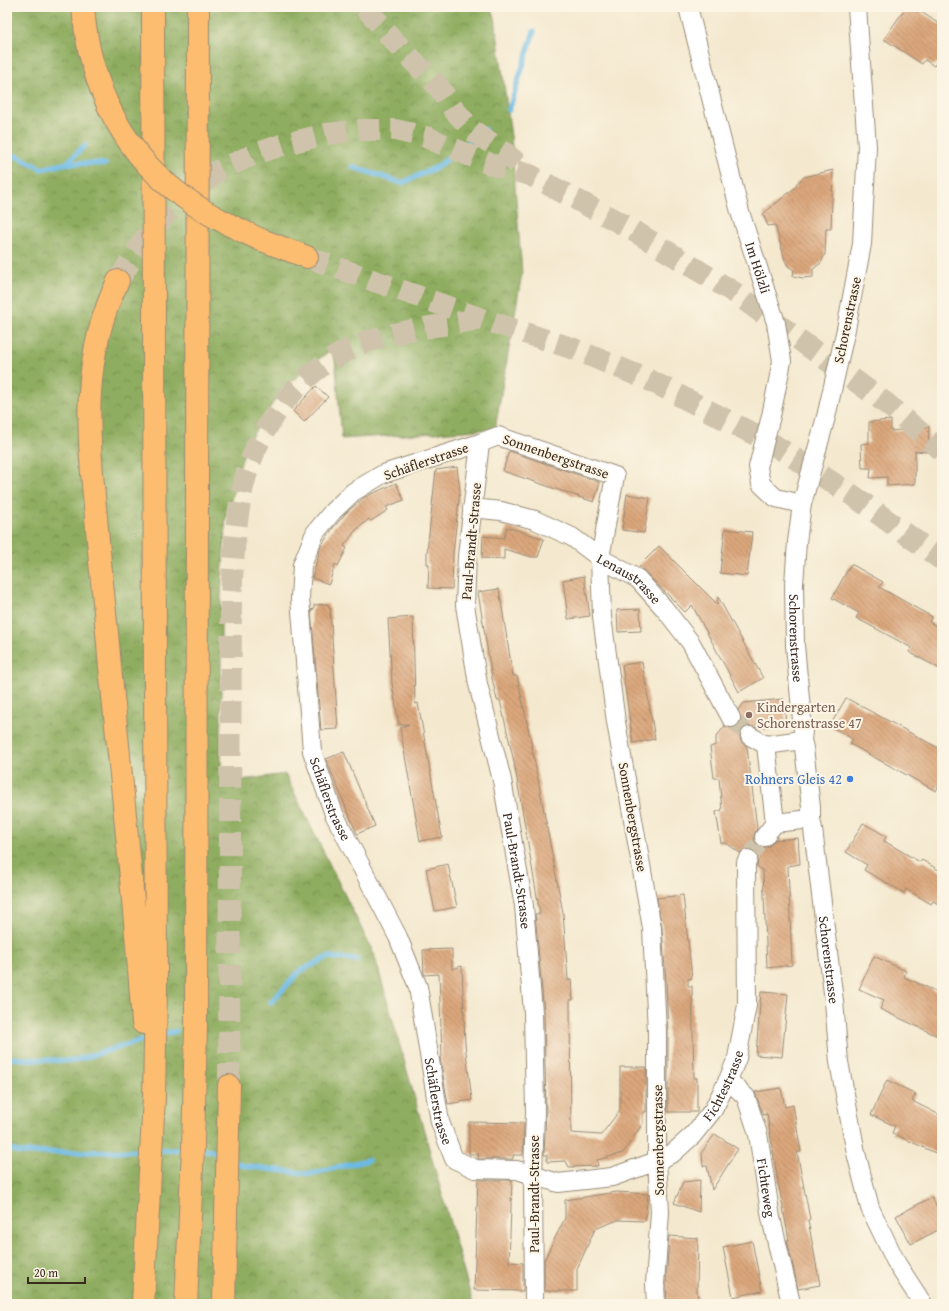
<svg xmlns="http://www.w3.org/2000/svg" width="949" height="1311" font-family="'Gentium Book Plus',serif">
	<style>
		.forest { fill: url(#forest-crowns); stroke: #656c3f }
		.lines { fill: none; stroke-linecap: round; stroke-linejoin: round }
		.stream { stroke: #6bbae5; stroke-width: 5.5 }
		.building { fill: url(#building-back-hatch) }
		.minor-tunnel { stroke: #cfc3ac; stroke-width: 18; stroke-dasharray: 18 9; stroke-linecap: butt }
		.motorway-tunnel { stroke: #cfc3ac; stroke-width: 22; stroke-dasharray: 22 11; stroke-linecap: butt }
		.minor-casing { stroke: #988a76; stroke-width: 20 }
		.motorway-casing { stroke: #988a76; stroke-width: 24 }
		.minor { stroke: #fff; stroke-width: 18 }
		.motorway { stroke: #fcbd6f; stroke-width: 22 }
		.motorway-bridge-casing { stroke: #988a76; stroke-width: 24; stroke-linecap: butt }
		.motorway-bridge { stroke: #fcbd6f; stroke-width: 22 }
		.education-dot { fill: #8d6e63; stroke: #fcf5e5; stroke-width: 1.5 }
		.shop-dot { fill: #3f7fe0; stroke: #fcf5e5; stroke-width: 1.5 }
		.labels { text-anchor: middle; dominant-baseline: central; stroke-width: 4; stroke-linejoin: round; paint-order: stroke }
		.street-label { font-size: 14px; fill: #3b2a1e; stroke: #fcf5e5 }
		.education-label { font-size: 14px; fill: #785e54; stroke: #fcf5e5; text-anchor: start }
		.shop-label { font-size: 14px; fill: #366cbe; stroke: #fcf5e5; text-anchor: end }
	</style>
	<defs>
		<pattern id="forest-crowns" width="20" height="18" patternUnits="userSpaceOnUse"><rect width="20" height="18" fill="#8fad60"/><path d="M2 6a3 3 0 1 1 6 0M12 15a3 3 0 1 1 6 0" fill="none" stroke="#768d4f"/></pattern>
		<pattern id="building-back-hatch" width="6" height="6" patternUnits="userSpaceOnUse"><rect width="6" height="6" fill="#dba77d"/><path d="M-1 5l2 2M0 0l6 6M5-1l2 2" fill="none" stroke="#b38866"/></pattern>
	</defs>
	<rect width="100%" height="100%" fill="#fcf5e5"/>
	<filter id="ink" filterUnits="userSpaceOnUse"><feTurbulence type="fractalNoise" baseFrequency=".025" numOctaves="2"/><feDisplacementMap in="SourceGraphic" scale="8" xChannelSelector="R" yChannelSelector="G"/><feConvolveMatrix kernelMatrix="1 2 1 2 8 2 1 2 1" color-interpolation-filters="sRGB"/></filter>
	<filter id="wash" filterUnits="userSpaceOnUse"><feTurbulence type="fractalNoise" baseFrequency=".012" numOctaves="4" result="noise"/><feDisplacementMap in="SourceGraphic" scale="16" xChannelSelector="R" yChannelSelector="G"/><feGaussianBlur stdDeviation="0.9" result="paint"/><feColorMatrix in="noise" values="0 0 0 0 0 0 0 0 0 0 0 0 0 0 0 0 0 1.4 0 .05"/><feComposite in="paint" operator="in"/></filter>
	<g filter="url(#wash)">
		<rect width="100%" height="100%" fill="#f4e9cf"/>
		<path class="forest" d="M7,7h482l6,10 16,119 11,137 -27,156 -153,10 -8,-92 -52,42 -36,56 -20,73 -5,79v186l64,-9 89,180 99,350h-466z"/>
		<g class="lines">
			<path class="stream" d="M509,110l25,-79
				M7,159l10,-3 25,13 25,-6 18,-18
				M67,163l38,1
				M353,167l49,16 35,-16 48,-37
				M271,1002l29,-31 28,-14 29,3
				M161,1035l15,-4
				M7,1058l65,3 78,-23
				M7,1148l13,5 127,-2
				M156,1150h33
				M198,1150h11l13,6
				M231,1160l13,6 66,8 58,-14"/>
		</g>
		<g id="blocks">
			<path class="building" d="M906,7h8l28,19v41l-6,-4 -2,3 -9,-6 -3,4 -38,-25z
				M833,170l-2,59h-5l-1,25 -4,9 -8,6v8l-10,1 -10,-2 1,-6 -6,-4 -3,-6 -10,-35 -7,1 -5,-12 34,-28 -1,-2 8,-7z
				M316,386l12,11 -24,25 -11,-11z
				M891,420v11l38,-4 -1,25 -13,-1v33l-28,2v-9l-17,1 1,-10h-9l-1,-24 8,-1v-21z
				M509,451l90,31v4l-5,16 -91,-31z
				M457,467l3,24 -7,62 -1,36 -24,-1 1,-24h-2v-12l9,-82z
				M396,483l8,17 -18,7 2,3 -17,11 -2,-2 -14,12 -11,15 3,2 -9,18 -3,-2 -6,20 -17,-6 9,-32 12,-18 14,-16 18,-15z
				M627,494l23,4 -6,35 -22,-3z
				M507,527l37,12 -6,18h-6l-28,-8v10l-22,-1 1,-22 21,2z
				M725,529l27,3 -5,44 -27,-3z
				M659,546l58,58 1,-7 45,81 -24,14 -47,-87 -7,7 -46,-46z
				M851,564l32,18 -4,5 53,30 -3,5 13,7v41l-33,-18 3,-4 -56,-30 3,-5 -27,-15z
				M584,576l6,40 -22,3 -5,-39z
				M499,589l14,87h4l13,61 33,176 5,67h3l2,20h-3l1,133 30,2 19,-25v-43h26v45h-3v11l-20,30 -26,7 1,6 -29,1 -3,-6 -19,1v-7h-3l2,-44 -2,-99 -9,-98h5l-26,-152 -14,-62h-3l-5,-22 -14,-86z
				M328,604l1,4h1l8,121 -17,1 -10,-120 3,-1v-4z
				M640,609l1,22 -23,1 -1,-22z
				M413,617l2,87 3,-1 24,134 -22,4 -20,-113 9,-4 -10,1 -7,-42 -4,-64z
				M642,662l13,77 -22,4 -11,-78z
				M846,698l96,52v29l-6,12 -86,-47 3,-5 -23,-13z
				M784,699l2,26 -29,3 -8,-2 -4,1 -4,4 -1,5 1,6 6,5 10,81 -3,7v6l4,4 5,2h5l7,-7 23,-2 2,26 -12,2 4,99 -25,3 -4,-97 -6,-5 1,-7v-4l-4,-4 -6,-2h-4l-4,4 -14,-10h-5l-5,-31 6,-2 -3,-32h-5l-4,-31 6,-2v-8l9,-11 6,2 5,-1 4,-3 1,-6 -3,-8 6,-7z
				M344,752l31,74 -18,8 -31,-75z
				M863,823l23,13 -2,5 36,21 2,-2 20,12v34l-9,-5 -2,3 -25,-15 -2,4 -40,-23 3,-5 -21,-13z
				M448,864l9,43 -22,4 -9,-42z
				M683,895l9,83 -4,1v7h4l2,92h3v34h-29v-80l-2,-51 -4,-53 -5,-30z
				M452,949v20l10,-3 3,78 7,56 -24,4 -8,-46 2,-1 -3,-83 -15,1 -1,-25z
				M874,956l32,15 -2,6 38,17v44l-62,-29 4,-9 -25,-11z
				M761,992l27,2 -6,63 -26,-2z
				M887,1080l29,14 -4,7 30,15v40l-50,-23 3,-7 -24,-11z
				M781,1088l4,19 8,-2 8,47h-4l13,67 -2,1 12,65 -22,4 -11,-49h2l-12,-64 -10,-62 -4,1 -8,-23z
				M469,1122l55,1 -1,32h-10v4h-35l1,-5h-10z
				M715,1134l23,15 -26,41 -5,-24h-4l-1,-14z
				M478,1180h34l-3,82 14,1v28l-49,-1z
				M700,1180l-1,32 -25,-9 9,-21z
				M617,1192l31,2 -3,27 -27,-1 -23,9 -18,40v22h-33v-31l21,-42v-18z
				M932,1197l10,20v11l-31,16 -15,-28z
				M669,1236l29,2 -1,53 2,13h-32l-1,-20z
				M752,1241l10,50 -29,6 -10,-50z"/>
		</g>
	</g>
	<g filter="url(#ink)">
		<use href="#blocks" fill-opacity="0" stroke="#988a76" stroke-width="1"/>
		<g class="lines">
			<path class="minor-tunnel" d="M731,718l19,18
				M748,859l16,-22"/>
			<path class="motorway-tunnel" d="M365,7l29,34 45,46 15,23 19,21 31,21 22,19
				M307,257l175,62 92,30 75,31 122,63 84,54 87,63
				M118,281l24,-38 25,-30 14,-13 37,-29 37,-17 30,-10 42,-10 34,-4h34l31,7 64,27 40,11 94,50 111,68 152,111 55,47
				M229,1086l2,-488c2,-37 4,-75 12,-111 15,-65 62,-124 126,-146 36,-12 76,-16 113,-22"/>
			<defs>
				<g id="minor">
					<path id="s1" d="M688,7l52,205 36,111 6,38 -11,55 -13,51 3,17 15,14 26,6"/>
					<path id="s2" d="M857,7l10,140 -5,97 -16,85 -20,88 -24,87 -5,38 -3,42 1,61 8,86 -1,9 2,8 7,59v12l2,10 21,172 5,61 17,91 14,55 27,56 26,40"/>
					<path id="s3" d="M480,443l-13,113 -2,49 13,79 24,96 22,126 9,106 2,99 -2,64 1,129"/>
					<path id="s4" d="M472,508l29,3 34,9 37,17 28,21 38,21 26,29 27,35 40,75"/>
					<path d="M750,736l16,9"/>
					<path d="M802,740l-36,5 9,78 36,-4"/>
					<path d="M764,837l11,-14"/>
					<path id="s5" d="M728,1080l18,17 12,37 13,84 20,85"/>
					<path id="s6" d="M656,1304l-1,-20 5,-72 -3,-51v-129l-5,-104 -36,-206 -14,-105 -2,-59 15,-82 -117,-40 -18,7 -97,31 -30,18 -20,19 -18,22 -13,32 -2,33 12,153 22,63 64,123 20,50 22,135 14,37 21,10 42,1 41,13 54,-6 45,-16 16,-8 20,-18 20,-25 15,-30 9,-22 10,-53 -1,-143 2,-3"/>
				</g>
				<path id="motorway" d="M259,239l48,18
					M118,281c-38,78 -30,153 -22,236 4,50 10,100 14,150 12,118 25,237 33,356
					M143,1304l11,-207 2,-107 -3,-983
					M186,1304l7,-157 3,-120 2,-1020
					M224,1304l5,-218"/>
			</defs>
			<use href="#minor" class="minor-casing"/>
			<use href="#motorway" class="motorway-casing"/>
			<use href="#minor" class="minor"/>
			<use href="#motorway" class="motorway"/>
			<defs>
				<path id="motorway-bridge" d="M83,7c6,79 41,151 109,196 21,15 44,25 67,36"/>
			</defs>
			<use href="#motorway-bridge" class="motorway-bridge-casing"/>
			<use href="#motorway-bridge" class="motorway-bridge"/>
		</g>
	</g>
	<circle class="education-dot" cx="749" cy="715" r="4"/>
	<circle class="shop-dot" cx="850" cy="779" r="4"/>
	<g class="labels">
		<g class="street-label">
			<text stroke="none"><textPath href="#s1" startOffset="270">Im Hölzli</textPath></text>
			<text transform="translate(847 320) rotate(-78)">Schorenstrasse</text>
			<text transform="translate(556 456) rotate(19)">Sonnenbergstrasse</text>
			<text transform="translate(426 461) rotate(-19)">Schäflerstrasse</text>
			<text transform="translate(471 541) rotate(-85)">Paul-Brandt-Strasse</text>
			<text stroke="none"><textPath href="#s4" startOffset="176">Lenaustrasse</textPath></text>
			<text stroke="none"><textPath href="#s2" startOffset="639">Schorenstrasse</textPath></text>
			<text stroke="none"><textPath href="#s6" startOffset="1442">Schäflerstrasse</textPath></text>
			<text transform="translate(633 817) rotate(80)">Sonnenbergstrasse</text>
			<text stroke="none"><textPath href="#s3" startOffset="434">Paul-Brandt-Strasse</textPath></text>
			<text stroke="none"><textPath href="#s2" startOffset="963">Schorenstrasse</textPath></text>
			<text stroke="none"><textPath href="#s6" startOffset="2140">Fichtestrasse</textPath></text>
			<text stroke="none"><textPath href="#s6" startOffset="1766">Schäflerstrasse</textPath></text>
			<text transform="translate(658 1140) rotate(-91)">Sonnenbergstrasse</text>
			<text stroke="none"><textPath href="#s5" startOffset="118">Fichteweg</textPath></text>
			<text transform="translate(534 1194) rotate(-90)">Paul-Brandt-Strasse</text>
		</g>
		<g class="education-label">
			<text x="757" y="707">Kindergarten<tspan x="757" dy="16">Schorenstrasse 47</tspan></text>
		</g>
		<g class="shop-label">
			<text x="842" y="779">Rohners Gleis 42</text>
		</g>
	</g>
	<rect width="949" height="1311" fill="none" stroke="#fcf5e5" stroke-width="24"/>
	<path d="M28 1277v6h57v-6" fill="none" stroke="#3b2a1e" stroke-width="2"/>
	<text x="34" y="1277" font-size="12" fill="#3b2a1e" stroke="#fcf5e5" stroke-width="3" paint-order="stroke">20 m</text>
</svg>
